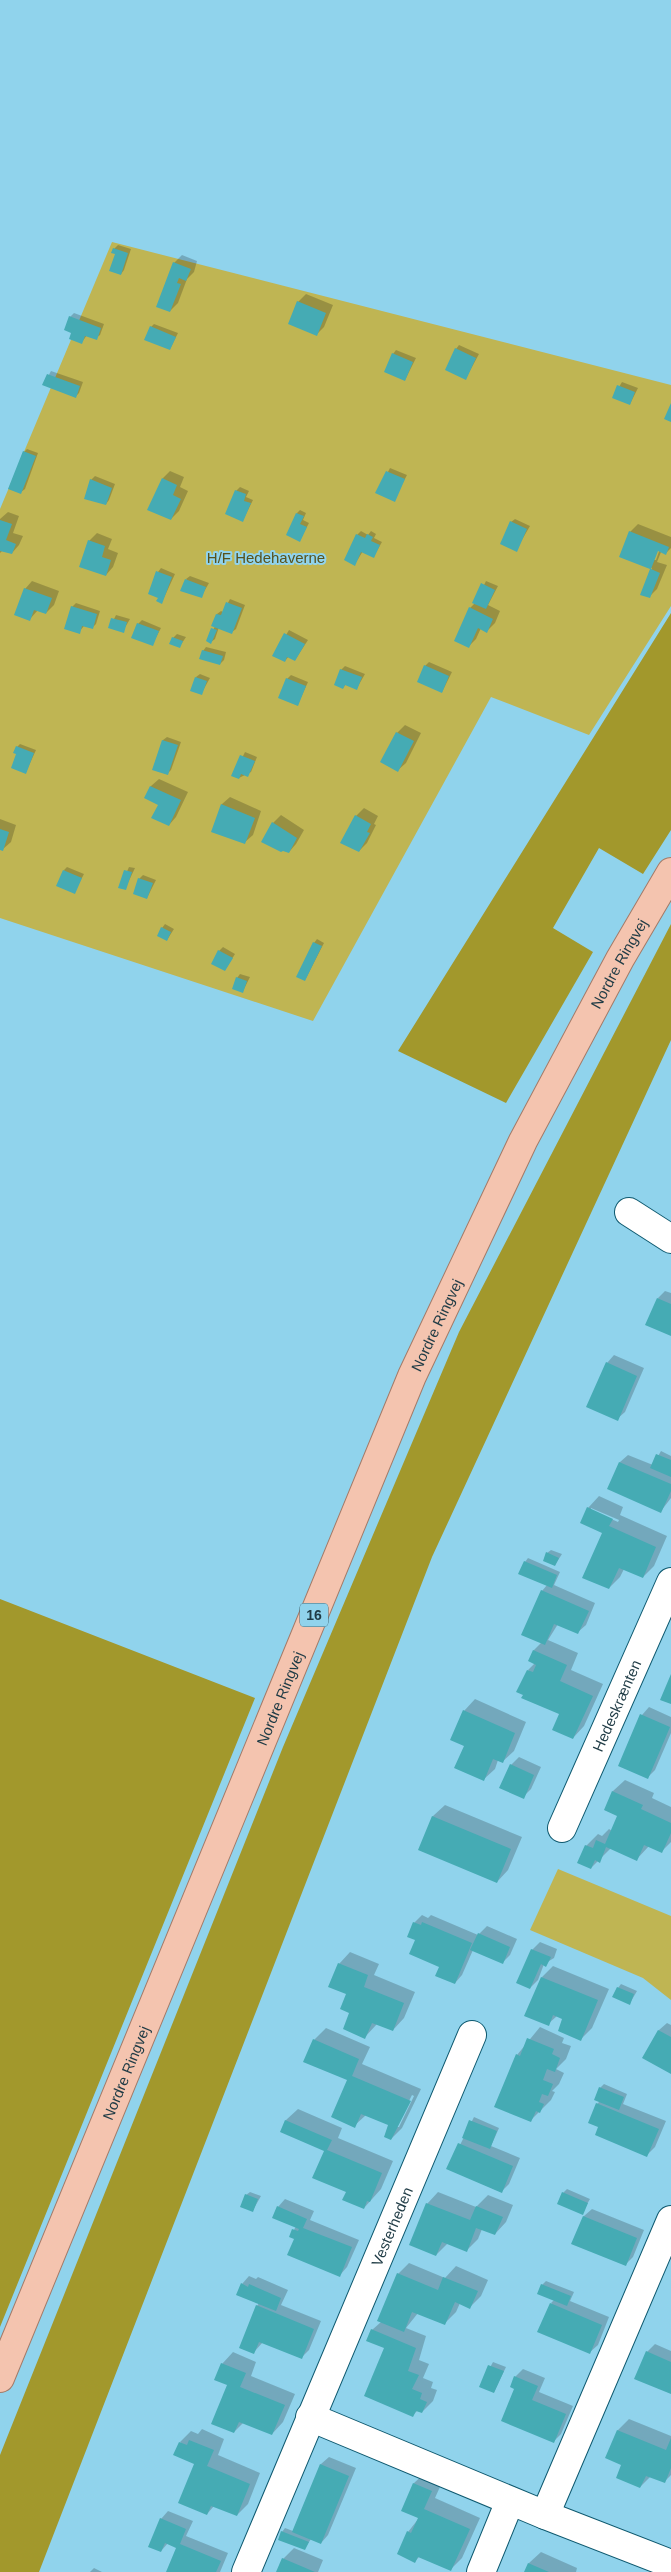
<svg xmlns="http://www.w3.org/2000/svg" width="671" height="2572" font-family="Helvetica,sans-serif">
	<style>
		.green { fill: #bfb553 }
		.forest { fill: #a2982c }
		.shadow { fill: #0003; fill-rule: evenodd }
		.building { fill: #45abb4 }
		.lines { fill: none; stroke-linecap: round; stroke-linejoin: round }
		.street-casing { stroke: #0e596f; stroke-width: 30 }
		.primary-casing { stroke: #a47a67; stroke-width: 30 }
		.street { stroke: #fff; stroke-width: 28 }
		.primary { stroke: #f4c4af; stroke-width: 28 }
		.labels { text-anchor: middle; dominant-baseline: central; stroke-width: 4; stroke-linejoin: round; paint-order: stroke }
		.shield { fill: #90d3ec; stroke: #416977; stroke-width: 1 }
		.shield-label { font-size: 14px; font-weight: bold; fill: #1f3b45 }
		.park-label { font-size: 15px; fill: #57521c; stroke: #90d3ec }
		.street-label { font-size: 15px; fill: #1f3b45; stroke: #90d3ec }
	</style>
	<rect width="100%" height="100%" fill="#90d3ec"/>
	<path class="green" d="M112,242l559,143v221l-82,129 -98,-38 -178,324 -313,-103v-409z
		M558,1869l113,47v84l-28,-22 -113,-48z"/>
	<path class="forest" d="M671,613v217l-28,44 -44,-26 -46,80 40,24 -87,151 -108,-52z
		M671,924v116l-239,517 -393,1015h-39v-117l283,-708 176,-415z
		M0,1599l255,99 -255,629z"/>
	<path class="shadow" d="M118,245l13,4 -7,21 -3,4 -7,-25z
		M182,255l15,6 -3,11 -7,7 -9,24 -8,8 4,-48z
		M306,294l27,11 -9,22 -7,7 -19,-32z
		M74,313l30,11 -4,11 -4,3 -9,-3 -5,7 -9,-10 -3,-15z
		M154,324l24,9 -8,16 -19,-22z
		M459,345l20,9 -13,24 -10,-29z
		M396,350l20,8 -11,22 -12,-26z
		M51,371l32,11 -4,11 -3,3 -32,-12z
		M622,382l16,6 -8,16 -17,-7z
		M27,449l11,4 -13,36 -4,3 3,-40z
		M390,468l17,7 -13,25 -17,-7z
		M170,471l14,6 -4,10 8,4 -9,20 -8,8 -8,-41z
		M95,476l20,8 -6,16 -3,4 -15,-24z
		M240,487l9,4 -3,6 7,3 -10,20 -7,-29z
		M300,510l6,3 -3,7 6,3 -9,17 -3,-27z
		M8,512l11,4 -6,17 10,3 -4,9 -7,8 -9,-3 -3,3v-34z
		M515,519l15,7 -14,24 -5,-28z
		M638,524l33,13v11l-5,5 -5,-1 -4,10 10,3 -10,24 -8,8 -7,-3 10,-26 -32,-12 10,-24zM659,545l2,1 -5,14h-3z
		M361,531l7,4 3,-4 5,3 -2,4 8,4 -8,14 -11,-5 -8,13 2,-29z
		M97,533l15,6 -4,10 10,4 -5,14 -7,8 -17,-34z
		M161,568l14,6 -13,28 -4,-30z
		M190,576l19,7 -8,14 -15,-18z
		M32,581l27,10 -5,14 -8,8 -8,-3 -8,9 -5,-30z
		M486,581l12,5 -10,19 12,6 -5,12 -8,8 -6,-3 -5,11 -7,7 1,-38 5,-5z
		M230,599l15,6 -9,24 -4,3 -13,-5 -4,12 -4,3 -3,-1 7,-15 2,-12 4,-3 2,1z
		M76,603l24,8 -4,13 -4,4 -8,-2 -5,6 -7,-25z
		M116,615l14,4 -7,12 -13,-4z
		M142,620l19,8 -9,17 -14,-21z
		M289,630l19,10 -13,20 -6,-4 -4,5 -11,-6z
		M177,634l9,3 -6,9 -7,-8z
		M206,647l20,5 -2,8 -4,4 -17,-13z
		M429,662l23,10 -10,20 -17,-26z
		M345,666l20,8 -8,14 -11,-4 -3,4 -2,-18z
		M200,674l10,4 -9,16 -5,-17z
		M291,675l17,7 -10,22 -11,-25z
		M405,725l16,8 -15,30 -8,7 -16,-8 15,-29z
		M167,737l14,5 -10,28 -4,4 -14,-5 10,-29z
		M20,744l16,6 -10,22 -8,-19 -1,-6z
		M245,752l12,5 -6,15 -12,6 -6,-2z
		M159,779l29,13 -12,25 -7,8 -9,-21 -14,-6 5,-12z
		M230,797l31,14 -8,24 -8,7 -32,-11 9,-27z
		M364,808l14,8 -4,8 2,1 -9,18 -8,8 -3,-35z
		M281,815l23,15 -8,14 -7,8 -16,-29z
		M0,819l16,6 -5,17 -8,7 -3,-1z
		M67,867l17,7 -10,19 -10,-23z
		M129,867l6,1 -10,21 -5,-2z
		M143,875l13,5 -9,18 -8,-19z
		M165,924l9,5 -7,11 -5,-12z
		M317,939l7,4 -19,37 9,-37z
		M223,947l12,7 -10,16 -6,-19z
		M240,974l10,3 -7,14 -6,-13z
		M665,1291l6,2v42l-13,-37z
		M614,1355l30,13 -19,44 -8,7 -10,-56z
		M661,1451l10,5v42l-10,13 -52,-23 11,-26 8,-7 25,10z
		M599,1496l24,11 -3,8 47,21 -13,30 -11,11 -19,-8 -4,8 -11,11 -5,-56 -16,-24zM591,1508l28,12 -1,2 -27,-12z
		M551,1550l11,4 -7,11 -8,-12z
		M528,1558l32,14 -6,13 41,18 -9,22 -8,7 -20,-8 -10,16 30,13 -7,17 32,14 -19,42 -11,12 -13,-25 -32,-43 7,-7 -6,-2 5,-11 8,-8v-51l5,-6 -22,-23z
		M475,1699l51,23 -12,29 -12,11 -4,-2 -3,9 -12,11 -17,-34 -2,-35z
		M649,1707l22,10v16l-16,37 -7,7 -6,-62z
		M519,1757l22,10 -10,22 -8,8 -12,-32z
		M625,1780l29,13 -2,5 19,9v35l-10,10 -12,-6 -13,14 -25,-12 -20,20 -5,-22 12,-12 4,2 7,-7 3,2 7,-15 -14,-6 8,-19z
		M445,1805l77,32 -14,33 -11,12 -77,-33 13,-33z
		M422,1915l6,3 3,-3 47,20 9,-9 30,13 -7,16 -7,7 -30,-12 -11,25 -7,8 -14,-17 -27,-43z
		M540,1942l17,7 -3,9 -10,6 -6,16 -8,8 2,-38z
		M350,1952l29,12 -5,11 41,17 -11,26 -11,12 -16,-6 -12,13 -17,-43 -9,-30z
		M553,1966l56,23 -17,39 -11,11 -17,-21 -7,-2 -9,8 -6,-47z
		M621,1984l16,7 -7,12 -12,-15z
		M667,2023l4,2v48l-27,-16 15,-27z
		M540,2027l24,11 -2,5 9,3 -5,13 -10,10 8,4 -5,11 -7,7 3,1 -4,8 -21,21 -13,-66z
		M326,2028l44,19 -8,17 59,25 -19,39 -11,11 -1,-14 -24,-10 -12,11 -6,-46 -34,-40zM412,2095l2,1 -15,31h-3z
		M604,2084l23,10 -4,10 43,17 -11,26 -8,8 -47,-28 -3,-23 3,-3v-13z
		M298,2109l44,19 -4,10 55,23 -12,28 -17,19 -16,-16 -23,-42 -43,-19 4,-11z
		M474,2117l25,11 -8,18 29,12 -11,26 -8,8 -53,-23z
		M567,2189l23,10 -8,14 -19,-20z
		M250,2192l11,4 -8,14 -7,-15z
		M438,2192l38,15 12,-12 25,10 -7,17 -11,12 -13,-5 -4,10 -11,11 -19,-7 -12,12 -9,-51z
		M285,2199l29,12 -4,9 49,20 -12,27 -7,8 -49,-39 5,-10 -18,-19z
		M592,2209l52,21 -11,27 -8,8 -52,-22 11,-27z
		M409,2263l36,15 11,-12 32,14 -7,16 -11,11 -10,-4 -4,9 -12,12 -26,-11 -12,15 20,8 -7,24 10,4 -6,14 10,4 -2,6 6,2 -4,11 -11,11 -4,-2 -5,5 -28,-68 -13,-17 9,-8 17,-48z
		M249,2276l7,3 2,-2 30,13 -7,15 40,16 -12,29 -8,8 -38,-16 -9,10 3,-46 2,-3 -17,-19z
		M546,2281l28,11 -4,9 39,16 -11,28 -8,7 -39,-49 3,-3 -12,-15z
		M655,2344l16,7v42l-24,-41z
		M233,2352l23,10 -5,14 44,18 -12,28 -11,12 -28,-12 -10,10 -6,-47 -6,-21z
		M493,2362l13,5 -12,25 -14,-6z
		M523,2369l22,9 -6,14 34,14 -12,28 -7,7 -38,-53 -1,-11z
		M629,2419l42,17v39l-7,7 -13,-6 -11,11 -18,-23 -15,-6 11,-28z
		M202,2429l22,10 -6,16 42,18 -12,31 -11,11 -23,-9 -7,8 -12,-51 -15,-21 11,-11 7,3z
		M329,2457l27,11 -28,67 -7,8 -10,-4 -6,9 -23,-16 3,-4 8,3 28,-67z
		M426,2472l17,8 -8,18 45,20 -18,40 -11,11 -31,-13 -5,5 -7,-29 11,-14 -16,-8 11,-27z
		M168,2511l25,10 -7,15 42,17 -8,19h-53l11,-25 -10,-4 -7,8v-32z
		M294,2548l29,12 -5,12h-41l6,-13z
		M541,2552l36,16 -1,4h-50l3,-9z
		M94,2568l8,4h-12z"/>
	<path class="building" d="M113,248l15,5 -7,22 -12,-4 6,-17 -4,-1z
		M173,262l18,7 -5,12 -7,-3 -2,5 4,1 -11,28 -14,-5z
		M297,301l29,12 -9,23 -29,-12z
		M69,316l32,12 -4,12 -12,-4 -3,8 -13,-5 2,-6 -7,-3z
		M150,326l26,11 -6,13 -26,-10z
		M455,348l21,10 -10,22 -21,-10z
		M392,353l21,9 -8,19 -21,-9z
		M47,374l33,12 -4,12 -34,-13z
		M617,385l18,7 -5,13 -18,-7z
		M671,403v19l-7,-3z
		M23,451l13,5 -15,38 -13,-5z
		M386,471l19,8 -10,23 -20,-9z
		M162,478l15,7 -4,10 8,4 -10,21 -24,-10z
		M90,479l22,9 -6,17 -22,-6z
		M235,490l11,4 -2,7 7,2 -8,19 -18,-8z
		M296,513l8,3 -4,8 7,3 -7,15 -14,-7z
		M0,520l12,4 -6,16 10,4 -4,10 -12,-3z
		M510,521l17,8 -10,23 -17,-8z
		M629,531l40,16 -3,8 -8,-4 -7,18 9,4 -10,25 -10,-3 10,-26 -31,-12z
		M356,534l9,4 2,-4 6,3 -2,4 9,4 -6,13 -13,-6 -6,14 -11,-6z
		M88,540l17,6 -3,11 9,3 -5,16 -27,-9z
		M156,571l16,6 -10,27 -6,-3 2,-3 -10,-4z
		M185,579l21,8 -4,11 -22,-7z
		M481,583l14,7 -9,19 -14,-6z
		M24,588l28,10 -6,16 -12,-4 -4,11 -16,-6z
		M226,602l16,6 -10,26 -21,-8 5,-12 5,1z
		M71,606l26,8 -4,15 -11,-3 -2,8 -16,-5z
		M469,607l24,12 -6,14 -9,-5 -9,20 -15,-7z
		M111,618l16,4 -3,11 -16,-5z
		M137,623l22,8 -6,15 -22,-8z
		M211,628l6,2 -6,14 -5,-3z
		M284,633l21,11 -10,17 -8,-4 -2,5 -13,-6z
		M172,637l11,4 -3,7 -11,-4z
		M202,650l21,6 -3,9 -21,-6z
		M424,665l25,11 -7,17 -25,-11z
		M340,669l22,8 -5,13 -12,-5 -2,4 -9,-4z
		M195,677l12,4 -5,14 -12,-4z
		M286,678l20,8 -8,20 -20,-8z
		M396,732l18,9 -16,31 -18,-10z
		M162,740l16,5 -10,30 -16,-5z
		M16,746l18,7 -8,21 -15,-6 5,-14 -3,-1z
		M240,755l15,6 -7,16 -7,-3 -2,5 -8,-3z
		M150,786l31,14 -12,26 -18,-8 7,-13 -14,-7z
		M221,804l34,14 -10,26 -34,-12z
		M355,815l16,9 -4,8 3,1 -11,19 -19,-9z
		M272,822l25,16 -8,15 -6,-2 -2,1 -20,-10z
		M0,829l9,3 -6,19 -3,-1z
		M63,870l19,8 -7,16 -19,-8z
		M124,870l8,2 -6,18 -8,-2z
		M138,878l15,5 -6,16 -14,-5z
		M161,927l10,5 -4,9 -10,-5z
		M313,942l9,4 -17,35 -9,-4z
		M218,950l15,8 -8,13 -14,-7z
		M236,977l11,4 -4,12 -11,-4z
		M657,1298l14,6v32l-26,-11z
		M606,1362l31,14 -19,45 -32,-14z
		M656,1454l15,6v17l-21,-9z
		M619,1462l52,22v7l-10,22 -54,-24z
		M587,1507l26,12 -4,7 47,21 -13,31 -24,-10 -10,21 -27,-11 20,-45 -22,-10z
		M546,1552l13,6 -4,8 -12,-5z
		M524,1561l33,14 -5,13 -34,-14z
		M541,1590l48,21 -11,23 -24,-10 -9,21 -24,-10z
		M533,1650l34,15 -7,16 33,15 -20,43 -21,-9 7,-16 -38,-16 2,-3 -7,-3 11,-22 6,2 3,-7 -8,-4z
		M671,1674v30l-11,-4z
		M463,1710l52,23 -12,30 -10,-4 -9,22 -30,-13 10,-22 -14,-6z
		M640,1714l30,13 -22,52 -30,-13z
		M510,1764l24,11 -10,24 -25,-11z
		M612,1791l31,14 -2,4 30,14v10l-9,20 -18,-8 -7,16 -31,-14 -6,16 -5,-3 -4,9 -14,-6 8,-18 8,3 3,-8 9,4 12,-28 -13,-6z
		M432,1816l79,33 -14,34 -79,-33z
		M413,1922l8,3 1,-3 50,21 -17,41 -20,-8 4,-9 -30,-13 6,-14 -8,-3z
		M478,1933l32,14 -7,17 -33,-14z
		M531,1949l20,8 -5,10 -5,-3 -11,25 -14,-6z
		M338,1963l30,12 -4,12 40,16 -11,28 -21,-8 -7,16 -22,-10 6,-16 -9,-4 6,-15 -18,-7z
		M541,1977l57,23 -17,41 -23,-10 4,-12 -9,-4 -4,11 -25,-10z
		M617,1987l17,7 -4,11 -18,-8z
		M658,2030l13,7v37l-29,-16z
		M527,2038l27,11 -2,5 8,4 -5,14 -8,-3 -4,11 10,4 -5,12 -6,-2 -3,8 5,2 -4,9 -4,-2 -5,11 -37,-15 22,-53 4,2z
		M313,2039l46,20 -7,17 59,25 -20,39 -7,-3 4,-12 -27,-11 -6,14 -24,-11 16,-37 -44,-18z
		M599,2087l25,10 -5,13 -25,-10z
		M596,2103l63,26 -12,28 -52,-22 3,-8 -10,-4z
		M285,2120l47,20 -5,10 55,23 -12,29 -3,-1 -3,8 -22,-9 4,-8 -34,-14 12,-27 -44,-19z
		M469,2120l28,11 -7,18 -28,-11z
		M458,2143l55,23 -11,27 -56,-24z
		M562,2192l26,11 -5,12 -26,-11z
		M245,2194l13,5 -5,13 -13,-5z
		M426,2203l44,17 6,-14 27,11 -8,18 -19,-7 -9,24 -25,-10 -6,14 -27,-11z
		M277,2206l30,13 -4,9 49,19 -12,30 -53,-22 7,-16 -5,-2 3,-8 6,2 1,-2 -27,-11z
		M583,2216l54,22 -11,28 -55,-22z
		M397,2273l41,17 5,-13 35,14 -8,18 -15,-7 -10,23 -33,-13 -8,20 -27,-11z
		M241,2283l7,4 1,-3 32,14 -5,13 -40,-16z
		M541,2284l30,12 -4,10 -30,-12z
		M550,2303l52,22 -12,29 -53,-22z
		M256,2305l58,24 -12,30 -43,-17 -5,12 -15,-6z
		M371,2329l45,19 -8,23 11,4 -7,14 10,4 -2,6 7,3 -5,11 -6,-2 -3,6 -49,-21 20,-48 -18,-7z
		M646,2351l25,11v32l-37,-15z
		M221,2363l25,10 -6,14 45,18 -13,30 -33,-13 -5,11 -23,-9 16,-39 -13,-5z
		M488,2365l16,6 -10,22 -15,-6z
		M514,2376l24,10 -6,14 34,14 -12,29 -53,-22 13,-32 -4,-2z
		M617,2430l49,20 5,-12v30l-6,15 -19,-7 -6,12 -24,-10 5,-13 -16,-7z
		M189,2440l25,10 -7,16 43,18 -13,32 -26,-10 -4,9 -29,-12 16,-39 -21,-9 6,-13 8,3z
		M320,2464l29,12 -28,68 -29,-12z
		M413,2483l19,8 -8,18 46,20 -19,42 -33,-14 -3,6 -18,-9 10,-23 4,2 7,-15 -17,-7z
		M160,2518l26,11 -6,15 41,17 -5,11h-50l10,-24 -11,-5 -4,9 -13,-5z
		M281,2531l28,11 -4,8 -27,-10z
		M282,2558l33,14h-39z
		M528,2563l21,9h-25z"/>
	<g class="lines">
		<defs>
			<g id="street">
				<path d="M629,1212l42,27"/>
				<path id="s1" d="M562,1828l109,-246"/>
				<path d="M310,2417l235,98 126,49"/>
				<path d="M545,2515l126,-295"/>
				<path id="s2" d="M246,2572l226,-537"/>
				<path d="M481,2572l29,-71"/>
			</g>
			<g id="primary">
				<path id="s3" d="M0,2378l412,-1002 111,-235 97,-182 51,-87"/>
			</g>
		</defs>
		<use href="#street" class="street-casing"/>
		<use href="#primary" class="primary-casing"/>
		<use href="#street" class="street"/>
		<use href="#primary" class="primary"/>
	</g>
	<g class="labels">
		<rect class="shield" x="300" y="1603.5" width="28" height="23" rx="4"/>
		<g class="shield-label">
			<text x="314" y="1615">16</text>
		</g>
		<g class="park-label">
			<text x="266" y="557">H/F Hedehaverne</text>
		</g>
		<g class="street-label">
			<text stroke="none"><textPath href="#s3" startOffset="1545">Nordre Ringvej</textPath></text>
			<text stroke="none"><textPath href="#s3" startOffset="1140">Nordre Ringvej</textPath></text>
			<text stroke="none"><textPath href="#s3" startOffset="735">Nordre Ringvej</textPath></text>
			<text stroke="none"><textPath href="#s1" startOffset="134">Hedeskrænten</textPath></text>
			<text stroke="none"><textPath href="#s3" startOffset="330">Nordre Ringvej</textPath></text>
			<text stroke="none"><textPath href="#s2" startOffset="375">Vesterheden</textPath></text>
		</g>
	</g>
</svg>
